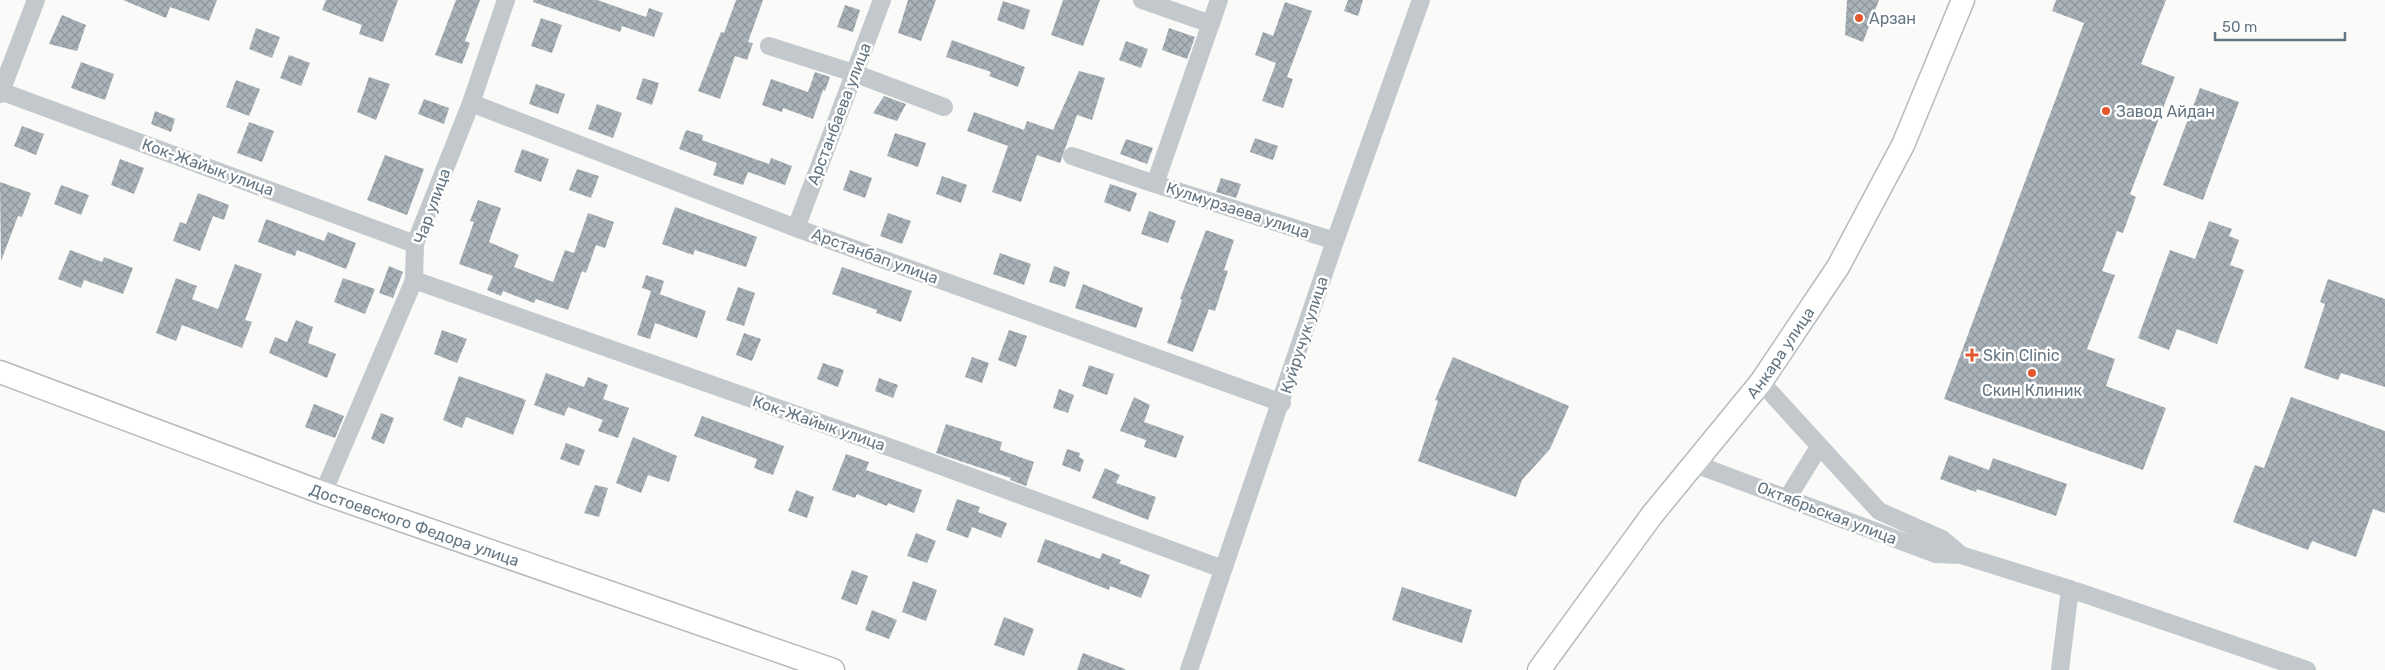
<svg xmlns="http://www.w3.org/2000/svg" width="2385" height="670" font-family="Rubik,sans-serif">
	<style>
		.building { fill: url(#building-cross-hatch) }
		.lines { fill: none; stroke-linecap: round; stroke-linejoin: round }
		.major-casing { stroke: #b5babe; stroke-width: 25 }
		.minor { stroke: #c3c8cc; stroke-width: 18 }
		.major { stroke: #fff; stroke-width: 22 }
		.poi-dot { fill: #e4572e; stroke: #fff; stroke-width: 2 }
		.labels { text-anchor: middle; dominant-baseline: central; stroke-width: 5; stroke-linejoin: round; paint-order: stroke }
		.poi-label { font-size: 16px; fill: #657683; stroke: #fff; text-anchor: start }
		.street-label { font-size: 16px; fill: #657683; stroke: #fff }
	</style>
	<defs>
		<pattern id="building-cross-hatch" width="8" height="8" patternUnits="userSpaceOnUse" patternTransform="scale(1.25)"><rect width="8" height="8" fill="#aab3b9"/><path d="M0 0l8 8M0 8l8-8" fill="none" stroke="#8e969c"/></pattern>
	</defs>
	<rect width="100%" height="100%" fill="#fafaf8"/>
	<path class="building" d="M123,0h94l-8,21 -39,-14 -4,11z
		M326,0h72l-15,42 -24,-8 3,-9 -40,-15z
		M456,0h24l-15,41 5,2 -8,21 -27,-9z
		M533,0h64l49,17 3,-9 14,5 -9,24 -32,-11 -2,6 -87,-30z
		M736,0h27l-15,42 5,1 -6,17 -12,-4 -15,43 -22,-8 23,-59 3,1z
		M908,0h28l-15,41 -23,-8z
		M1063,0h37l-17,46 -32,-11z
		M1348,0h15l-5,16 -14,-5z
		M1847,0h32l-16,42 -18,-7z
		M2056,0h110l-25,64 34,13 -45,117 6,3 -13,36 -6,-2 -15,40 13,4 -28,74 28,10 -9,27 60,22 -23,62 -199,-71 140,-376 -32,-12z
		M1003,1l27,9 -6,20 -27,-10z
		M1285,2l27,9 -25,66 6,2 -10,29 -21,-7 14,-38 -21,-8 8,-23 10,4z
		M845,5l15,5 -7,22 -16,-5z
		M62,15l24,10 -9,26 -28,-7z
		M541,18l21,7 -10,28 -21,-7z
		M256,28l24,9 -8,21 -23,-9z
		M1169,28l26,9 -8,22 -25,-9z
		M952,40l73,27 -7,20 -29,-11 2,-4 -45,-15z
		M1126,41l22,8 -7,19 -22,-8z
		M289,55l21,8 -9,23 -21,-8z
		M81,62l33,12 -9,26 -34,-12z
		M1079,71l26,7 -13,42 -15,-5 -17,48 -23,-8 -16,47 -29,-10 16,-46 -41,-15 7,-19 50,18 3,-9 26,9z
		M815,72l15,5 -5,14 -2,-1 -10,29 -30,-11 -1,4 -20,-7 9,-26 37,13z
		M369,77l21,7 -14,36 -19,-8z
		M643,78l16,5 -7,22 -16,-6z
		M236,80l24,9 -11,27 -23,-9z
		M536,84l29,10 -7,20 -29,-10z
		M2200,88l39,14 -36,98 -40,-15z
		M884,96l22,8 -9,17 -24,-8z
		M424,99l25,9 -5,16 -26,-10z
		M597,104l25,9 -9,25 -25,-9z
		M155,111l20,8 -4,13 -20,-8z
		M249,122l25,9 -12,31 -25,-9z
		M22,126l22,8 -8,21 -22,-9z
		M686,130l17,5 -1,5 67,24 2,-6 21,8 -7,19 -37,-13 -5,13 -30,-10 4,-12 -38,-14z
		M895,133l31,10 -8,24 -31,-11z
		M1255,138l23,8 -5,14 -23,-8z
		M1126,139l27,9 -6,16 -27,-10z
		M522,149l27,10 -8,23 -27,-10z
		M385,155l39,14 -17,46 -40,-15z
		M120,159l24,9 -10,26 -23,-9z
		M577,169l22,7 -8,22 -22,-8z
		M850,170l22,8 -7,20 -22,-8z
		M942,176l25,9 -6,18 -25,-9z
		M1221,178l20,6 -5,14 -20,-6z
		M0,182l31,11 -9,24 -4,-1 -17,45z
		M1110,184l27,9 -7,19 -26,-10z
		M61,185l28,10 -8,20 -27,-11z
		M198,193l31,12 -5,15 -11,-4 -13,35 -27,-10 7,-19 6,2z
		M478,200l23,8 -12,34 30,13 -5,12 39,15 12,-32 9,3 14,-40 26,9 -9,26 -9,-3 -10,28 -4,-2 -14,39 -32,-11 -2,4 -31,-12 -2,5 -14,-6 6,-14 -34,-12 15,-42 -4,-1z
		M675,207l82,30 -11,30 -51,-17 -2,5 -31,-11z
		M1149,211l27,10 -8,22 -27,-9z
		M888,213l23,8 -9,23 -22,-8z
		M266,219l58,22 4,-9 28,11 -10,26 -49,-19 -2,6 -37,-14z
		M2209,221l23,8 -3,7 10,4 -9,25 14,5 -27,74 -40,-15 -8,21 -31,-12 32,-88 25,9z
		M1206,230l28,10 -10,30 4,1 -13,40 -6,-2 -16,43 -26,-9 15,-43 -2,-1z
		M70,250l32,12 2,-5 29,11 -10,26 -39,-14 -3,8 -23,-9z
		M1000,253l31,11 -7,21 -31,-11z
		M235,264l27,10 -17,46 7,2 -10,26 -60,-23 -6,16 -20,-8 20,-55 21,8 -5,13 26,10z
		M389,266l14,6 -10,26 -14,-5z
		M1054,266l16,6 -5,15 -16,-5z
		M842,267l70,24 -11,31 -25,-9 1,-3 -45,-16z
		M646,275l18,6 -4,13 -18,-6z
		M343,278l32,11 -10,25 -31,-12z
		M2328,279l57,20v88l-44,-14 -3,7 -34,-12 21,-64 -5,-2z
		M1083,284l60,24 -7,20 -61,-20z
		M738,287l17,6 -11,33 -18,-6z
		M651,291l55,20 -9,27 -42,-15 -5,16 -13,-4z
		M296,320l17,7 -5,16 28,11 -9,24 -58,-25 6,-16 12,5z
		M442,330l25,9 -10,24 -23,-9z
		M1009,330l18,6 -11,31 -18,-7z
		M744,333l17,6 -9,22 -16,-6z
		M972,357l17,6 -7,20 -17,-6z
		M1453,357l116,49 -19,43 -28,31 -6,17 -98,-36 20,-60 -3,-1z
		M823,363l21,7 -6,17 -21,-8z
		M1089,365l25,9 -7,21 -25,-9z
		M546,373l38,14 4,-10 20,8 -5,14 26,9 -11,30 -20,-7 5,-11 -35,-13 -4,9 -30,-11z
		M459,376l67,24 -13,35 -47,-18 -4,11 -19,-8z
		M879,378l19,7 -5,13 -18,-7z
		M1059,389l15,6 -6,18 -15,-5z
		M1134,397l16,8 -6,17 40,14 -8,22 -32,-11 2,-7 -26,-9z
		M2291,397l94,34v82l-12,-4 -17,48 -44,-16 -4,9 -75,-28 22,-57 9,3z
		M314,404l30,12 -9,22 -30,-11z
		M381,413l13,5 -10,26 -13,-5z
		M702,416l82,30 -11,29 -19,-7 3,-9 -63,-23z
		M946,424l56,18 -2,8 34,12 -8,24 -16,-6 1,-2 -75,-25z
		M633,437l44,19 -8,26 -21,-7 -7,18 -25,-10z
		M566,443l19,7 -6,16 -19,-7z
		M1067,449l13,4 -1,4 5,3 -4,12 -18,-7z
		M846,454l23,8 -3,8 56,20 -8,23 -26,-10 -1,3 -30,-12 -2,4 -23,-8z
		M1949,455l40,15 4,-12 74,26 -11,32 -79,-27 -1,3 -36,-13z
		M1105,468l15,7 -4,8 40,14 -8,23 -56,-22z
		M595,485l13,3 -9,29 -15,-4z
		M796,490l18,7 -7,21 -19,-7z
		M957,499l23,8 -2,5 29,11 -6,15 -29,-11 -4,11 -22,-8z
		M916,533l20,8 -9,22 -20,-7z
		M1045,539l55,20 2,-6 19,7 -2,3 31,12 -9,23 -31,-12 -1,4 -72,-28z
		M852,570l16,6 -11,29 -16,-6z
		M913,581l24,9 -11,31 -24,-9z
		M1402,587l70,23 -10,33 -70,-23z
		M872,610l25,10 -8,19 -24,-9z
		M1004,617l30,12 -10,27 -30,-11z
		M1083,653l42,16v1h-48z"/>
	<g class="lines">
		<defs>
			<g id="major">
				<path id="s1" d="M0,372l323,121 510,177"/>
				<path id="s2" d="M1539,670l113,-155 109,-133 77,-115 65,-122 60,-145"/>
			</g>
		</defs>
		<use href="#major" class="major-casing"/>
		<path class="minor" d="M1142,0l69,24
			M1219,0l-64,184 180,57
			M769,46l85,27 90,34
			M0,91l415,153
			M0,94l36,-94
			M471,103l325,125 486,175
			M1072,156l83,28
			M796,228l86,-228
			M414,280l486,171 323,118
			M1761,382l118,129 63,28 19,16
			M1695,464l241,90 25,1 109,34 237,81
			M323,493l91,-213 1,-36 56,-141 35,-103
			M1788,497l31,-50
			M1189,670l146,-429 86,-241
			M2060,670l10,-81"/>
		<use href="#major" class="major"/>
	</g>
	<g class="poi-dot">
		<circle cx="1859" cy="18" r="5"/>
		<circle cx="2106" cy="111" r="5"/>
		<path d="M1969.5 347.5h5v5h5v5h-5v5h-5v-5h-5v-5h5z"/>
		<circle cx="2032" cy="373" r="5"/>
	</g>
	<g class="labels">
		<g class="poi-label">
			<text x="1869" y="18">Арзан</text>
			<text x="2116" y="111">Завод Айдан</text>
			<text x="1983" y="355">Skin Clinic</text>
			<text x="2032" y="390" text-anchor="middle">Скин Клиник</text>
		</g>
		<g class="street-label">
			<text transform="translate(839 114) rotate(-69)">Арстанбаева улица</text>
			<text transform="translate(208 167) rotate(20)">Кок-Жайык улица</text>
			<text transform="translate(432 206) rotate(-70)">Чар улица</text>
			<text transform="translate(1238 210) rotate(18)">Кулмурзаева улица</text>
			<text transform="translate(875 256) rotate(20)">Арстанбап улица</text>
			<text transform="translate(1304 335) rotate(-72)">Куйручук улица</text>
			<text stroke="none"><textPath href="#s2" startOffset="399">Анкара улица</textPath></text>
			<text transform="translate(819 423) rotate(19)">Кок-Жайык улица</text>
			<text transform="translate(1827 513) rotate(21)">Октябрьская улица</text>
			<text stroke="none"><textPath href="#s1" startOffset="442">Достоевского Федора улица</textPath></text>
		</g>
	</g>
	<path d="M2215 32v8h130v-8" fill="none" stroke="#657683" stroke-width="2.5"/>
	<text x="2222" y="32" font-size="15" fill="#657683" stroke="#ffffff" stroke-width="4" paint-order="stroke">50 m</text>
</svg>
